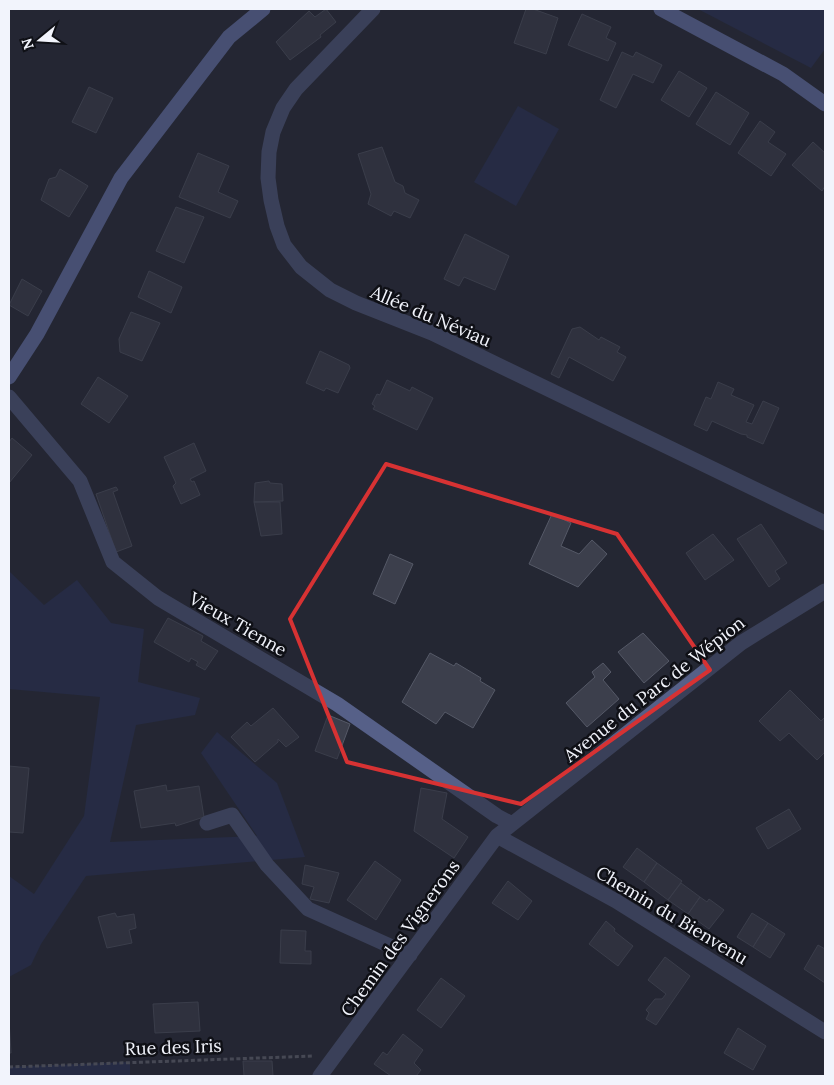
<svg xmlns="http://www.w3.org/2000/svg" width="834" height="1085" font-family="Lora,serif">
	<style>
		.green { fill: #283159 }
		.building { fill: #3c3f4c; stroke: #555967 }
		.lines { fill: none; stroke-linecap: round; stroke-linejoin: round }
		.path { stroke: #6f727c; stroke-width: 3; stroke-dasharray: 4 2.5; stroke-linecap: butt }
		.street { stroke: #566088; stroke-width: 15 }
		.secondary { stroke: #7180bf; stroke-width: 15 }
		.marked { fill: none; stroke: #d73233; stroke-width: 4; stroke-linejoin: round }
		.labels { text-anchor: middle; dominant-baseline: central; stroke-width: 5; stroke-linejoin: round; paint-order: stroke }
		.street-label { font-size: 18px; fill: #f2f4fc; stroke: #0f1016 }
	</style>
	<rect width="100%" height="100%" fill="#242733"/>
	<path class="green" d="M698,9h127v40l-14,19z
		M518,106l41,23 -43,77 -42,-24z
		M9,571l35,34 33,-25 34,43 33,6 -6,53 62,16 -5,17 -59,10 -26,117 147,-6 -56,-83 16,-21 60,51 28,74 -219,19 -45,68 -10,21 -22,12v-101l25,18 50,-78 16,-119 -91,-8z
		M130,1062v14h-121v-9z"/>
	<path class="building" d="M326,9l10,13 -16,13 1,2 -31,23 -14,-18 33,-31 6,6z
		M526,9h7l25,9 -12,36 -32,-11z
		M582,14l29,13 -5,11 10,5 -8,18 -40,-16z
		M622,52l11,5 3,-5 26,13 -9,18 -20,-9 -17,34 -16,-8z
		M679,71l28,17 -18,29 -28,-17z
		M89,87l24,11 -17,35 -24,-11z
		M716,92l33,21 -19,32 -34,-21z
		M760,121l15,11 -7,10 18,12 -15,22 -33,-23z
		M813,142l12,11v33l-3,5 -30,-26z
		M382,147l13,35 8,4 2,7 14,7 -9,18 -16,-7 -3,5 -23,-12 3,-10 -13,-40z
		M198,153l31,13 -11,26 20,9 -8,17 -51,-21z
		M60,169l28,17 -19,31 -28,-17 8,-21 7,-2z
		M176,207l28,10 -20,46 -28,-12z
		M465,234l44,22 -14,34 -31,-13 -5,9 -15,-7z
		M149,271l33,16 -11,26 -33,-16z
		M22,279l20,12 -14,25 -19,-11z
		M131,312l29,11 -18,38 -22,-9 -1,-13z
		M580,327l19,13 2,-3 19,10 -3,5 9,5 -13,24 -44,-24 -10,21 -8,-4 21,-45z
		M320,351l29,14 1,3 -12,25 -12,-5 -2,3 -18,-8z
		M98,377l30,19 -19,27 -28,-19z
		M387,380l23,11 2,-4 21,11 -16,32 -44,-21 2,-3 -3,-2 5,-10 3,1z
		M718,382l16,7 -3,6 23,10 -8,17 6,2 11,-23 16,7 -16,36 -16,-7v-2l-6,-1 -29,-13 -5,10 -13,-6 12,-28 5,2z
		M12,438l20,17 -23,28v-41z
		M194,443l12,28 -16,8 2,3 2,-1 6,14 -19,9 -8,-18 3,-3 -12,-26z
		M269,481l1,2 12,1 1,17 -29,1 1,-19z
		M116,487l2,3 -5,2 19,54 -16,6 -20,-58z
		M254,502h26l2,32 -21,2z
		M552,514l19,9 -10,23 18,8 13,-14 15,14 -29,33 -49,-23z
		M761,524l26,39 -12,8 5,8 -11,8 -32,-48z
		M713,534l21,26 -29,20 -19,-27z
		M390,554l23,10 -18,40 -22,-10z
		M168,618l35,18 -2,5 17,10 -13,19 -9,-5 2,-3 -7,-4 -2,4 -35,-20z
		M643,633l26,28 -25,22 -26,-31z
		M430,653l24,13 2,-3 25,15 -1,3 15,9 -22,38 -28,-16 -9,12 -34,-22z
		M603,663l8,9 -8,8 16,19 -32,28 -21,-24 29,-26 -3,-5z
		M790,690l31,31 4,-4v35l-8,8 -28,-27 -9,8 -21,-20z
		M273,708l26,29 -13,10 -8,-8v3l-23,20 -24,-25 16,-15 4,4z
		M328,715l22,9 -13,35 -22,-8z
		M9,766l20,2 -6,65 -14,-1z
		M166,785l1,6 32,-5 5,31 -28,9 -1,-3 -34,5 -7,-37z
		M421,788l26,5 -5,26 26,18 -14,21 -40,-27z
		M789,809l12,20 -33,20 -12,-21z
		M637,848l20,15 -13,19 -21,-15z
		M375,861l26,19 -25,40 -29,-20z
		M657,863l25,18 -14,19 -24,-18z
		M305,865l34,8 -10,30 -19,-4 4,-12 -12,-3z
		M508,881l24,20 -14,19 -26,-17z
		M681,883l19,14 -12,17 -20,-14z
		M700,897l7,5 2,-3 15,11 -15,19 -21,-15z
		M115,913l2,4 17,-3 2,14 -7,2 3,13 -25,5 -9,-31z
		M752,913l16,10 -15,24 -16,-10z
		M606,921l9,8 -1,2 19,15 -15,20 -29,-22z
		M768,923l17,11 -15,24 -17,-11z
		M281,930l25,1 -1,20h6v13l-31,-1z
		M818,945l7,4v34l-21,-14z
		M665,957l25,19 -34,49 -10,-6 3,-6 -3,-3 9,-11h7l4,-5 -18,-14z
		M441,978l24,18 -24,32 -24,-18z
		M198,1002l2,29 -45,2 -2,-29z
		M9,1020l2,33h-2z
		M738,1028l28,18 -13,24 -29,-17z
		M403,1034l20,16 -9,13 7,7 -5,6h-25l-17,-12 9,-12 4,3z
		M243,1061h29l1,15h-29z"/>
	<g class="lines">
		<path class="path" d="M9,1067l305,-11"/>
		<path class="street" d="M373,9l-77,80 -13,19 -10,24 -4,20 -1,26 3,22 6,26 7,19 17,22 29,23 26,13 76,30 393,190
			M9,397l71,84 33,81 45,36 179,106 160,112 15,8
			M207,823l25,-8 35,50 41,44 102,46
			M497,836l119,65 209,131
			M320,1076l177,-240 244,-193 84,-52"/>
		<path class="secondary" d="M661,9l122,65 42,30
			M9,377l28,-43 84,-156 108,-141 34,-28"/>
	</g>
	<path d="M0 0H834V1085H0ZM386,464l231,70 93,136 -189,134 -174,-42 -57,-143z" fill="#242733" fill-opacity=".55" fill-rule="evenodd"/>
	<path class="marked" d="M386,464l231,70 93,136 -189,134 -174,-42 -57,-143z"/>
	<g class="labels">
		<g class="street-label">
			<text transform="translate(431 316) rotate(23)">Allée du Néviau</text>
			<text transform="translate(238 624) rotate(30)">Vieux Tienne</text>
			<text transform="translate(654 689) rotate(-38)">Avenue du Parc de Wépion</text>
			<text transform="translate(672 915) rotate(31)">Chemin du Bienvenu</text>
			<text transform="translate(400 938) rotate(-54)">Chemin des Vignerons</text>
			<text transform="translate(173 1047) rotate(-2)">Rue des Iris</text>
		</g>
	</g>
	<rect width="834" height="1085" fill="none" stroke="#f2f4fc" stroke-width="20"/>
	<g transform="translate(40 40) rotate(252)" stroke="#0f1016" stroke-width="4" paint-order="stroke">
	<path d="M0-4L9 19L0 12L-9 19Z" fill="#f2f4fc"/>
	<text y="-8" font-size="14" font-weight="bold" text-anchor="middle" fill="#f2f4fc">N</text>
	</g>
</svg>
